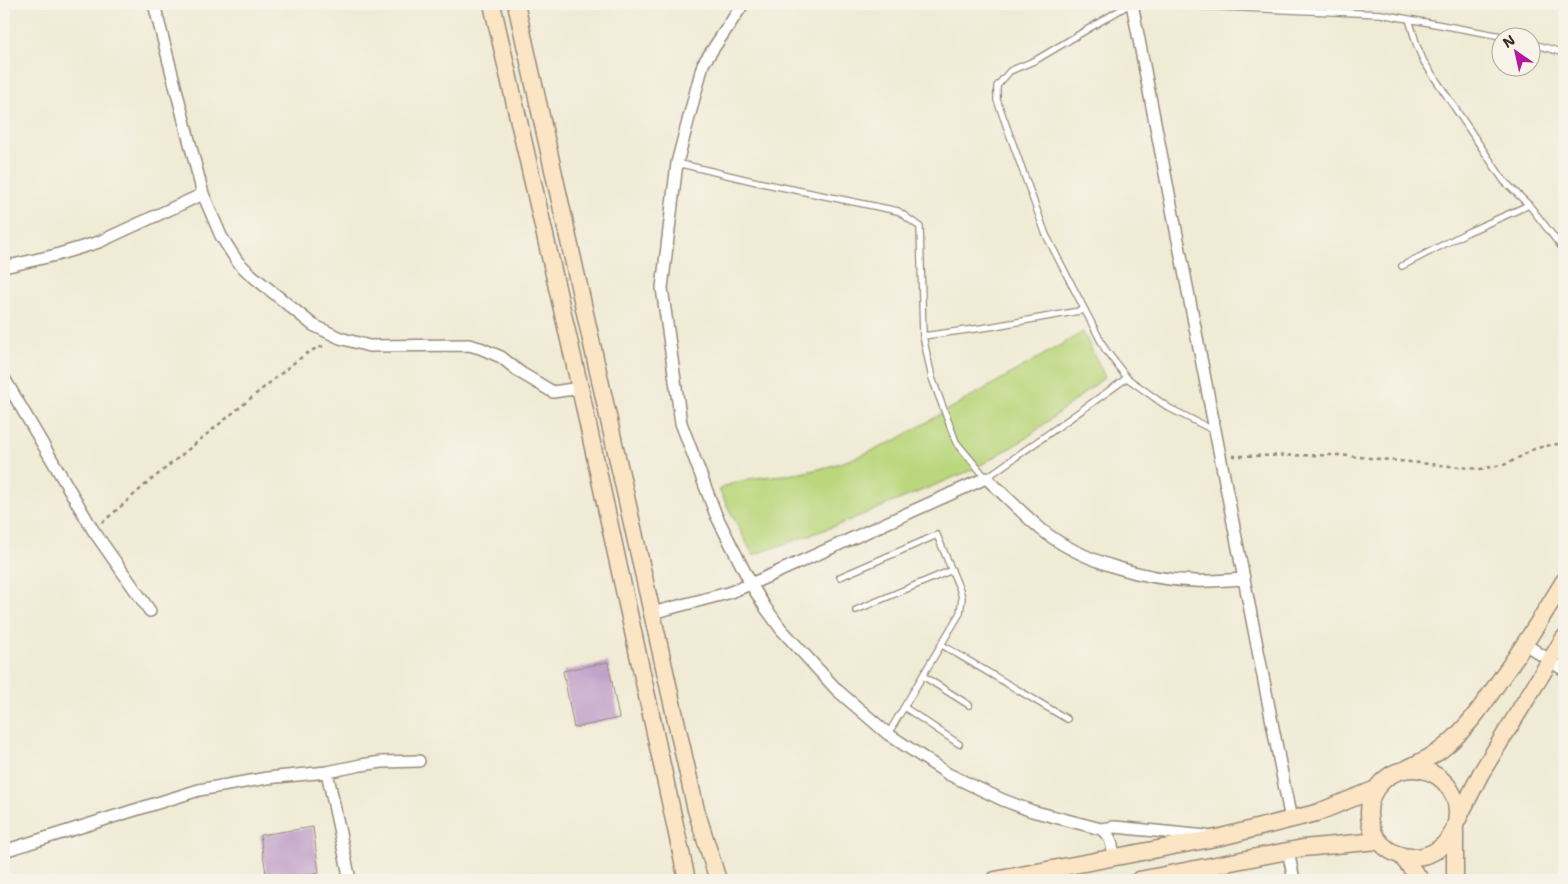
<svg xmlns="http://www.w3.org/2000/svg" width="1568" height="884" font-family="'Shantell Sans',sans-serif">
	<style>
		.green { fill: #bad77d; stroke: #7a804e }
		.building { fill: #c1a2c9 }
		.lines { fill: none; stroke-linecap: round; stroke-linejoin: round }
		.lane-casing { stroke: #968a7a; stroke-width: 8 }
		.street-casing { stroke: #968a7a; stroke-width: 14 }
		.secondary-casing { stroke: #968a7a; stroke-width: 19 }
		.path { stroke: #968a7a; stroke-width: 2.5; stroke-dasharray: 4 4; stroke-linecap: butt }
		.lane { stroke: #fff; stroke-width: 5.5 }
		.street { stroke: #fff; stroke-width: 11 }
		.secondary { stroke: #fce5c4; stroke-width: 16 }
	</style>
	<rect width="100%" height="100%" fill="#f7f3e8"/>
	<filter id="ink" filterUnits="userSpaceOnUse"><feTurbulence type="fractalNoise" baseFrequency=".02" numOctaves="2"/><feDisplacementMap in="SourceGraphic" scale="10" xChannelSelector="R" yChannelSelector="G"/><feConvolveMatrix kernelMatrix="1 2 1 2 8 2 1 2 1" color-interpolation-filters="sRGB"/></filter>
	<filter id="wash" filterUnits="userSpaceOnUse"><feTurbulence type="fractalNoise" baseFrequency=".0096" numOctaves="4" result="noise"/><feDisplacementMap in="SourceGraphic" scale="20" xChannelSelector="R" yChannelSelector="G"/><feGaussianBlur stdDeviation="1.12" result="paint"/><feColorMatrix in="noise" values="0 0 0 0 0 0 0 0 0 0 0 0 0 0 0 0 0 1.4 0 .05"/><feComposite in="paint" operator="in"/></filter>
	<g filter="url(#wash)">
		<rect width="100%" height="100%" fill="#f0ebd5"/>
		<path class="green" d="M1083,332l22,45 -80,62 -51,30 -136,56 -85,30 -34,-65c26,-16 57,-12 86,-18 32,-6 61,-18 91,-32z"/>
		<g id="blocks">
			<path class="building" d="M608,662l11,56 -45,10 -11,-57z
				M313,827l6,46 -52,7 -7,-45z"/>
		</g>
	</g>
	<g filter="url(#ink)">
		<use href="#blocks" fill-opacity="0" stroke="#968a7a" stroke-width="1"/>
		<g class="lines">
			<defs>
				<path id="lane" d="M1130,4l-94,56 -26,11 -13,15v14l49,135 59,114 22,29 42,30 46,23
					M1152,4l229,10 131,24
					M1409,19l8,27 7,16 80,119 25,24 35,45
					M1530,43l34,10
					M677,163l80,19 141,29 22,16 3,109 9,42 24,64 30,36 141,-100
					M1402,266l66,-34 61,-27
					M923,336l66,-9 96,-17
					M840,577l97,-42 23,55 2,8 -2,15 -72,121
					M856,610l96,-40
					M942,645l125,74
					M923,676l46,29
					M904,707l55,37"/>
				<path id="street" d="M154,4l49,190 18,42 16,25 12,12 64,52 27,13 29,8 100,-1 11,3 21,9 20,16 32,19 27,-4
					M743,4l-40,60 -26,99 -15,125 19,135 35,92 35,69 14,23 16,22 56,61 51,44 60,40 55,26 29,11 69,18 14,-2 91,9
					M1132,4l159,816
					M4,267l52,-12 43,-13 104,-48
					M4,378l89,152 57,81
					M652,613l76,-20 23,-9 235,-106c19,17 37,36 56,52 38,31 104,50 153,51 16,1 33,-1 49,-2
					M1525,644l39,26
					M327,772l23,108
					M1101,829c10,7 13,16 11,28
					M4,851l195,-61 68,-12 60,-6 34,-7 21,-3 37,-1
					M1288,851l6,29"/>
				<path id="secondary" d="M492,4l88,384 107,492
					M516,4l180,806 22,70
					M1408,768c14,-7 27,-12 39,-23 22,-19 39,-44 55,-68 22,-31 42,-63 62,-96
					M1369 813a44 44 0 1 1 88 0a44 44 0 1 1-88 0Z
					M1458,819l23,-46 83,-135
					M1401,856l20,24
					M995,880l226,-43 95,-24 60,-24
					M1139,880l164,-32 75,-7
					M1455,880v-50"/>
			</defs>
			<use href="#lane" class="lane-casing"/>
			<use href="#street" class="street-casing"/>
			<use href="#secondary" class="secondary-casing"/>
			<path class="path" d="M1232,456l107,-1 141,14 27,-5 27,-15 11,-3 19,-3
				M102,523l43,-38 150,-123 15,-11 16,-6"/>
			<use href="#lane" class="lane"/>
			<use href="#street" class="street"/>
			<use href="#secondary" class="secondary"/>
		</g>
	</g>
	<rect width="1568" height="884" fill="none" stroke="#f7f3e8" stroke-width="20"/>
	<g transform="translate(1516 52) rotate(326)"><circle r="24" fill="#f7f3e8" stroke="#aca397"/>
	<path d="M0-4L9 19L0 12L-9 19Z" fill="#b5179e"/>
	<text y="-8" font-size="14" font-weight="bold" text-anchor="middle" fill="#3b2a1e">N</text>
	</g>
</svg>
